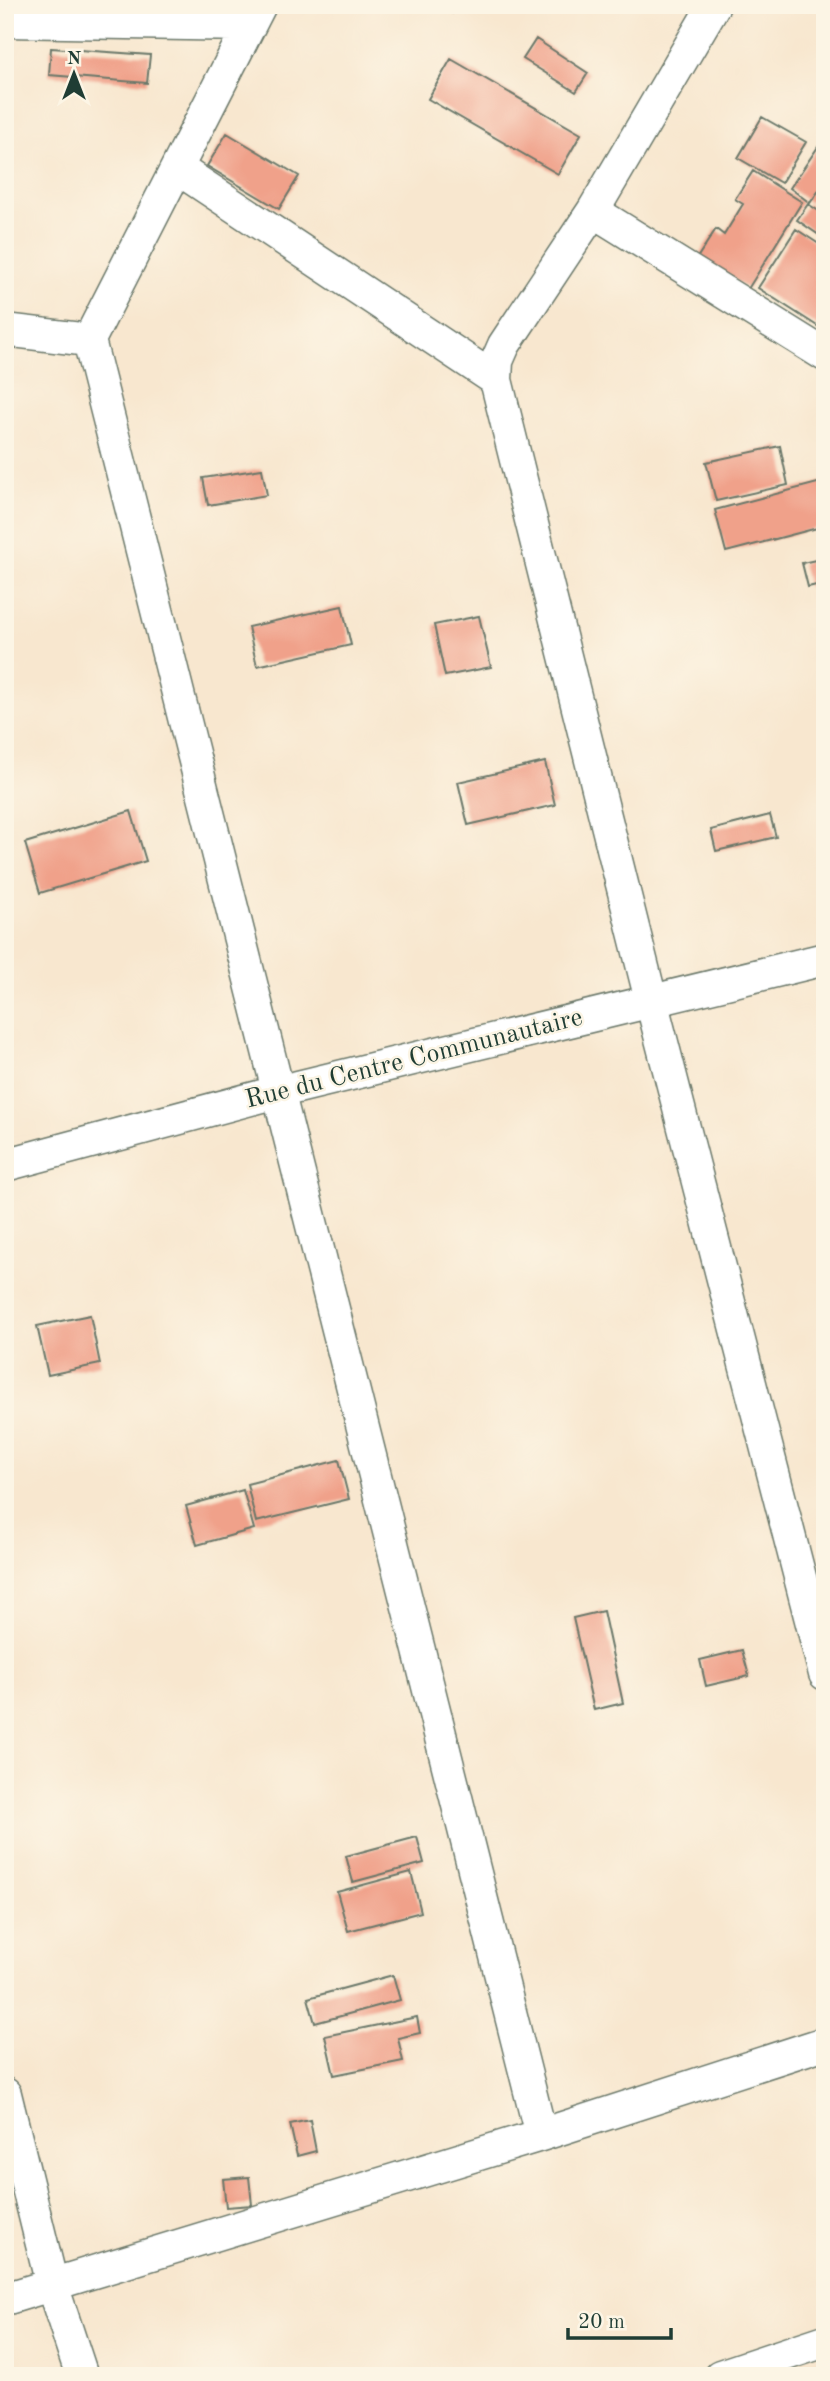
<svg xmlns="http://www.w3.org/2000/svg" width="830" height="2381" font-family="'Old Standard TT',serif">
	<style>
		.water { fill: #66c2e4; stroke: #42808c; stroke-width: 2 }
		.building { fill: #f0a18a }
		.lines { fill: none; stroke-linecap: round; stroke-linejoin: round }
		.minor-casing { stroke: #6b786a; stroke-width: 35 }
		.minor { stroke: #fff; stroke-width: 32 }
		.labels { text-anchor: middle; dominant-baseline: central; stroke-width: 5; stroke-linejoin: round; paint-order: stroke }
		.street-label { font-size: 26px; fill: #1f3d34; stroke: #fcf5e5 }
	</style>
	<rect width="100%" height="100%" fill="#fcf5e5"/>
	<filter id="ink" filterUnits="userSpaceOnUse"><feTurbulence type="fractalNoise" baseFrequency=".0143" numOctaves="2"/><feDisplacementMap in="SourceGraphic" scale="14" xChannelSelector="R" yChannelSelector="G"/><feConvolveMatrix kernelMatrix="1 2 1 2 8 2 1 2 1" color-interpolation-filters="sRGB"/></filter>
	<filter id="wash" filterUnits="userSpaceOnUse"><feTurbulence type="fractalNoise" baseFrequency=".00686" numOctaves="4" result="noise"/><feDisplacementMap in="SourceGraphic" scale="28" xChannelSelector="R" yChannelSelector="G"/><feGaussianBlur stdDeviation="1.57" result="paint"/><feColorMatrix in="noise" values="0 0 0 0 0 0 0 0 0 0 0 0 0 0 0 0 0 1.4 0 .05"/><feComposite in="paint" operator="in"/></filter>
	<g filter="url(#wash)">
		<rect width="100%" height="100%" fill="#f8e7cf"/>
		<path class="water" d="M825,2361v15h-48z"/>
		<g id="blocks">
			<path class="building" d="M440,5h17l-5,8z
				M536,39l52,34 -12,19 -53,-33z
				M51,48l99,7 -3,28 -98,-8z
				M451,59l130,75 -23,40 -130,-75z
				M762,117l44,25 -25,41 -43,-25z
				M227,133l72,43 -20,33 -72,-43z
				M818,147l7,5v30l-15,21 -20,-15z
				M753,171l49,31 -54,87 -51,-31 19,-29 8,6 19,-31 -8,-5z
				M808,204l17,11v24l-28,-19z
				M796,229l29,19v83l-67,-43z
				M780,446l8,39 -72,16 -10,-39z
				M262,469l5,26 -59,10 -5,-27z
				M825,481v45l-99,26 -11,-42z
				M825,558v25l-17,4 -6,-24z
				M342,606l9,39 -94,21 -9,-39z
				M479,616l12,51 -46,9 -11,-51z
				M545,762l10,43 -87,20 -10,-43z
				M131,811l15,50 -106,32 -15,-50z
				M770,815l6,22 -60,14 -5,-21z
				M90,1315l10,49 -52,11 -11,-49z
				M339,1460l10,39 -93,23 -9,-38z
				M243,1490l11,39 -57,16 -11,-39z
				M603,1611l20,92 -29,7 -21,-92z
				M742,1650l7,26 -43,10 -6,-26z
				M417,1837l7,26 -71,19 -7,-26z
				M411,1872l10,40 -73,19 -11,-39z
				M393,1975l7,25 -85,23 -7,-25z
				M417,2017l3,16 -22,5 5,23 -69,14 -9,-39z
				M310,2120l6,31 -19,5 -7,-32z
				M249,2177l3,28 -26,2 -3,-28z"/>
		</g>
	</g>
	<g filter="url(#ink)">
		<use href="#blocks" fill-opacity="0" stroke="#6b786a" stroke-width="2"/>
		<g class="lines">
			<defs>
				<path id="minor" d="M260,5l-171,335 452,1795
					M714,5l-121,206 -89,134 -7,16 -1,19 155,620 174,674
					M5,21l243,4
					M177,168l319,212
					M593,211l232,144
					M5,330l84,10
					M5,1165l272,-73 548,-133
					M5,2094l47,191 30,91
					M5,2299l536,-164 284,-92
					M720,2376l105,-35"/>
			</defs>
			<use href="#minor" class="minor-casing"/>
			<use href="#minor" class="minor"/>
		</g>
	</g>
	<g class="labels">
		<g class="street-label">
			<text transform="translate(414 1059) rotate(-14)">Rue du Centre Communautaire</text>
		</g>
	</g>
	<rect width="830" height="2381" fill="none" stroke="#fcf5e5" stroke-width="28"/>
	<g transform="translate(74 74)" stroke="#fcf5e5" stroke-width="5" paint-order="stroke">
	<path d="M0-5L12 26L0 18L-12 26Z" fill="#1f3d34"/>
	<text y="-10" font-size="19" font-weight="bold" text-anchor="middle" fill="#1f3d34">N</text>
	</g>
	<path d="M568 2328v10h103v-10" fill="none" stroke="#1f3d34" stroke-width="3.5"/>
	<text x="578" y="2328" font-size="21" fill="#1f3d34" stroke="#fcf5e5" stroke-width="5" paint-order="stroke">20 m</text>
</svg>
